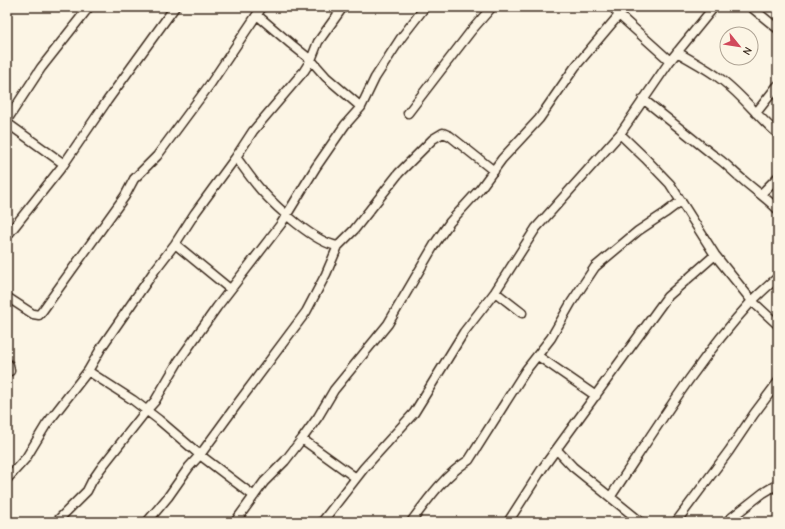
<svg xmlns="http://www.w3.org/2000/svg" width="785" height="529" font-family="'Comic Neue',sans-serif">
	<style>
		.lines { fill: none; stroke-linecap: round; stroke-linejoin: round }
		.minor-casing { stroke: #3b2a1e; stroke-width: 11 }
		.minor { stroke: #fcf5e5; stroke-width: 8 }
	</style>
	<rect width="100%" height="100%" fill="#fcf5e5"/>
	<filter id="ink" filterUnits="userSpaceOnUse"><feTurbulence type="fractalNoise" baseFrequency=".025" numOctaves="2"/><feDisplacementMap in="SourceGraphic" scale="8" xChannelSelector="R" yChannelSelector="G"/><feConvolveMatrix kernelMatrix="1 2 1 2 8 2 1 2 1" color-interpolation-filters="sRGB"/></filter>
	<g filter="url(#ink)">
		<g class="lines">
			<defs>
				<path id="minor" d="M613,7l6,8 51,46
					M751,7l27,22
					M257,15l34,29 20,16 15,17 35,30
					M677,52c15,9 31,17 45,28 21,16 36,37 56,54
					M643,99l70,56c11,6 19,16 29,24 12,11 25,19 36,31
					M408,113l63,-82 21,-24
					M756,113l22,-28
					M7,120l34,-52 48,-61
					M7,123l57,41
					M620,134l25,24 25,26 45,71 37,46 26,24
					M236,157c8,11 16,23 25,33 15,17 54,53 77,56
					M761,194l17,-17
					M7,236l57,-72 43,-63 68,-94
					M175,244l55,45
					M495,292l27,21
					M7,297l26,17 6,1 4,-5 82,-114 9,-17 23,-23 54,-73 51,-76
					M538,356l58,40
					M7,363l2,2 1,6
					M88,371l45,29 26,20 41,35 54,41
					M302,439l54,39
					M557,450l16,17 68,55
					M7,479l19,-21 20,-33 42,-54 15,-26 52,-75 20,-26 20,-31 41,-56 17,-26 51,-60 7,-11 7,-18 25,-35
					M611,496c44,-66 86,-135 140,-194 9,-9 18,-17 27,-25
					M56,522l31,-31 5,-10 9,-13 45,-57 9,-10 23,-39 39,-55 64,-83 35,-57 29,-42 16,-18 14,-29 26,-40 24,-31
					M147,522l21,-25 21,-30 11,-12 35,-48 71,-95 20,-38 12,-28 16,-16 45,-57 34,-34 10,-6 7,3 44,35
					M235,522l29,-40 21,-21 17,-22 16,-22 16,-27 54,-66 48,-82 14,-20 30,-33 22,-30 37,-40 36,-52 44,-52
					M322,522l42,-54 50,-55 50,-81 31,-40 41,-64 84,-94 50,-73 44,-54
					M411,522c17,-23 34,-47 58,-62l57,-90 25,-32 20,-35 24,-36 43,-36 27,-18 16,-12
					M508,522l34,-53 125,-172 48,-42
					M676,522l53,-71 25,-37 24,-32
					M726,522l37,-29 15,-9"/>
			</defs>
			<use href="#minor" class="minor-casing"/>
			<use href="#minor" class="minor"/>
		</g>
	</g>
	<rect width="785" height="529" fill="none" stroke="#fcf5e5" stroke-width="24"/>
	<rect x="12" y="12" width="761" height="505" fill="none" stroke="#3b2a1e" stroke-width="1.5" filter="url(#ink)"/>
	<g transform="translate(739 46) rotate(120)"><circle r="19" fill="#fcf5e5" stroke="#afa495"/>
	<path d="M0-3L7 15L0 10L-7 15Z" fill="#d1495b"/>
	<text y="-6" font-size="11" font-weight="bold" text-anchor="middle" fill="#3b2a1e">N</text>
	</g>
</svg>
